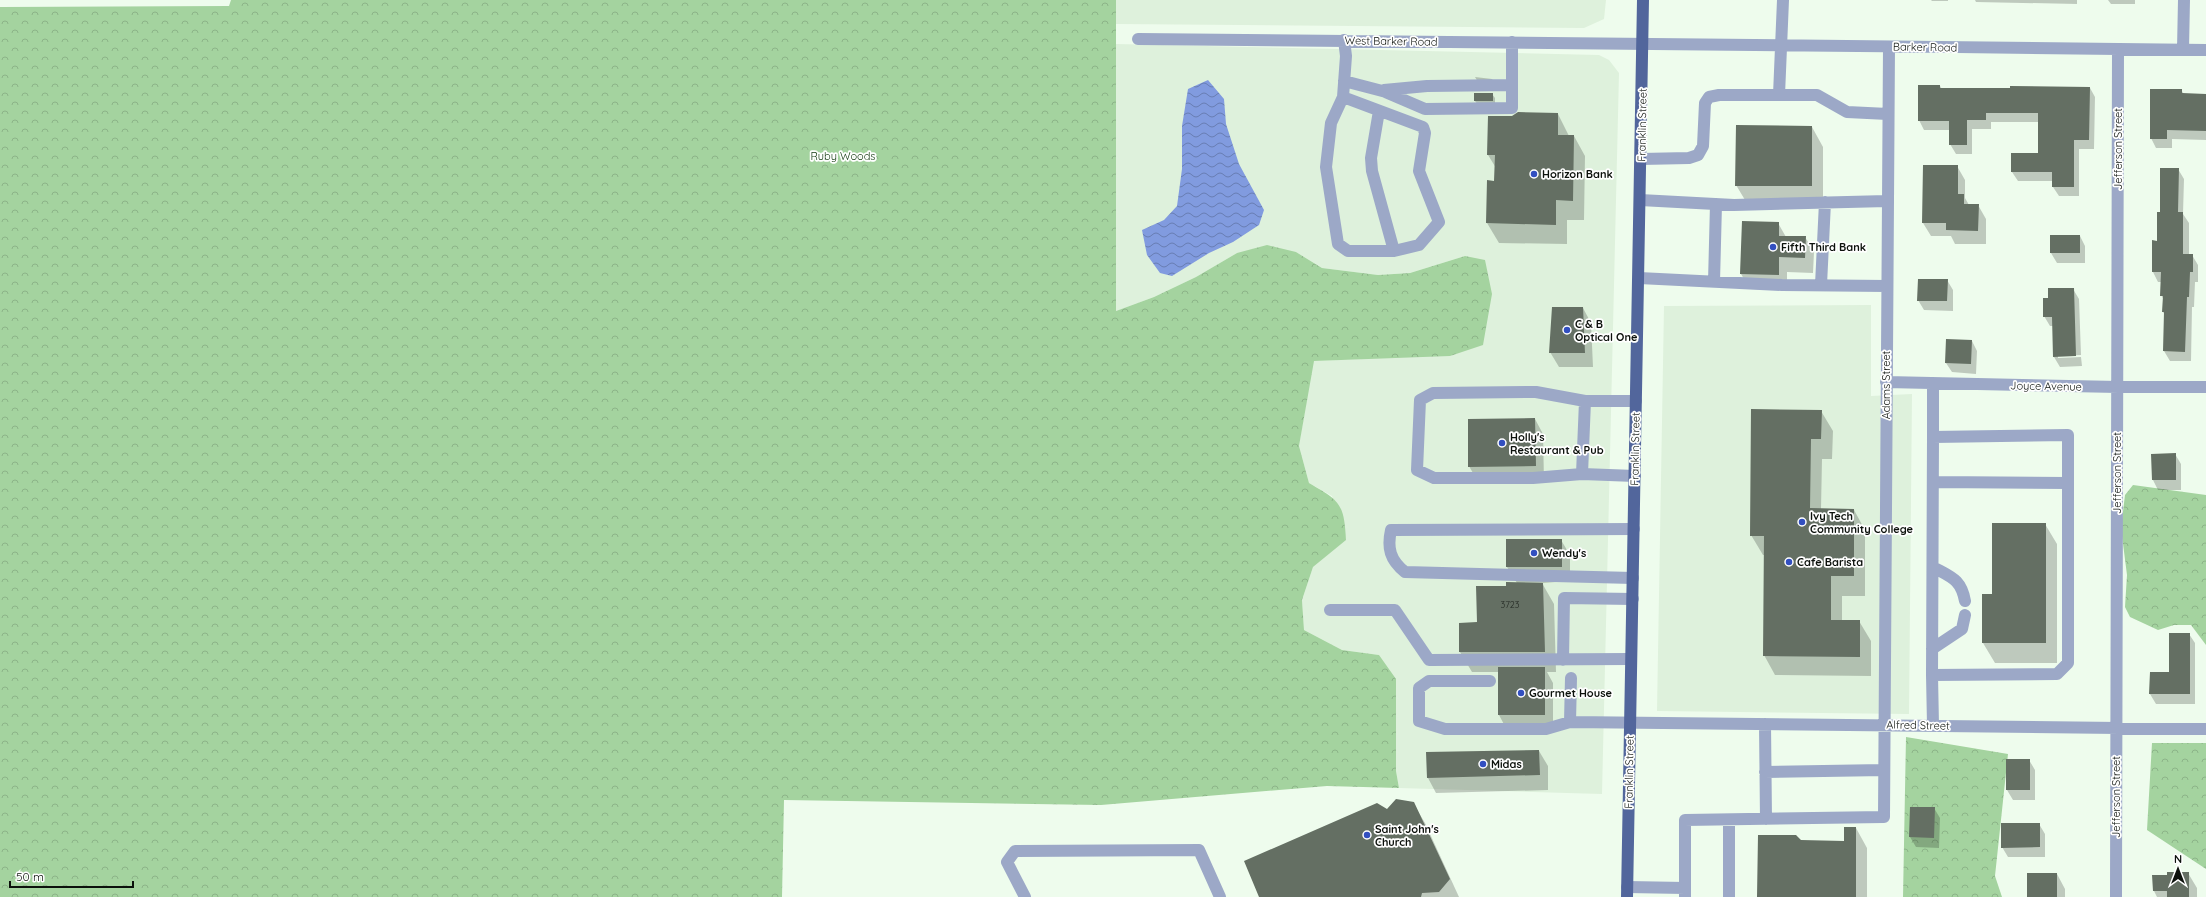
<svg xmlns="http://www.w3.org/2000/svg" width="2206" height="897" font-family="Quicksand,sans-serif">
	<style>
		.built { fill: #def1dc }
		.forest { fill: url(#forest-crowns) }
		.water { fill: url(#water-waves) }
		.shadow { fill: #0003 }
		.building { fill: #646f63 }
		.lines { fill: none; stroke-linecap: round; stroke-linejoin: round }
		.minor { stroke: #9ca8c7; stroke-width: 12 }
		.major { stroke: #52669c; stroke-width: 12 }
		.poi-dot { fill: #324fc0; stroke: #fff; stroke-width: 1.5 }
		.labels { text-anchor: middle; dominant-baseline: central; stroke-width: 3.5; stroke-linejoin: round; paint-order: stroke }
		.number-label { font-size: 9px; fill: #222822 }
		.street-label { font-size: 11px; fill: #0c110c; stroke: #fff }
		.park-label { font-size: 11px; fill: #10370e; stroke: #fff }
		.poi-label { font-size: 11px; font-weight: bold; fill: #0c110c; stroke: #fff; text-anchor: start }
	</style>
	<defs>
		<pattern id="forest-crowns" width="20" height="18" patternUnits="userSpaceOnUse"><rect width="20" height="18" fill="#a4d39f"/><path d="M2 6a3 3 0 1 1 6 0M12 15a3 3 0 1 1 6 0" fill="none" stroke="#8cb488"/></pattern>
		<pattern id="water-waves" width="16" height="10" patternUnits="userSpaceOnUse"><rect width="16" height="10" fill="#819bdf"/><path d="M0 5q4-4 8 0t8 0" fill="none" stroke="#687db3"/></pattern>
	</defs>
	<rect width="100%" height="100%" fill="#eefced"/>
	<path class="built" d="M1116,0h490l-2,19 -20,9 -468,-4z
		M1116,44l483,11 10,5 10,13 -17,721 -203,-6 -3,-17 -1,-40 -16,-76 -37,-5 -38,-20 -2,-30 11,-33 33,-28 -14,-43 -23,-13 -10,-37 14,-85 50,-2 102,-103 -55,17 -32,2 -56,-7 -26,-16 -59,1 -41,24 -42,20 -38,14z
		M1871,305v91l41,-2 -3,320 -252,-3 7,-405z"/>
	<path class="forest" d="M231,0h885v311l38,-14 42,-20 41,-24 30,-8 29,7 26,16 56,7 32,-2 55,-17 20,4 7,34 -9,51 -33,11 -136,5 -15,85 10,37c31,18 35,20 37,57l-33,27 -11,33 2,30 38,20 37,5 17,24v92l3,17 -72,-2 -226,19 -317,-5 -2,97h-782v-890l229,-1z
		M2133,485l73,10v150l-15,-20h-17l-16,5 -28,-13 -5,-10 2,-32 -6,-47 4,-33z
		M1906,737l102,17 -13,122 7,21h-99z
		M2152,743h54v126l-59,-39z"/>
	<path class="water" d="M1208,80l16,19 2,25 13,40 25,46 -5,15 -26,17 -24,11 -37,23 -12,-3 -13,-18 -5,-25 22,-10 13,-14 5,-37v-43l6,-37z"/>
	<path class="shadow" d="M1931,0h17v1h-16z
		M1975,0h102v4l-101,-2z
		M2108,0h27v4h-24z
		M1475,77l17,2 2,3h-16z
		M1940,86l2,3 148,-1 5,9 -1,52h-15v47h-20l-6,-9v-6h-35l-6,-9v-18h27v-32h-48v7h-19v25h-16l-6,-10v-14h-26l-5,-10z
		M2181,90l3,4 22,2v44l-34,-1v9h-16l-5,-10z
		M1492,94l3,4v7h-17l-3,-4z
		M1558,114l11,22h5l11,20 -1,64h-17v24l-68,-1 -12,-20 8,-41 1,-14 -8,-13 1,-38z
		M1812,127l11,20v59l-75,-1 -12,-20z
		M1957,166l8,14v18l4,7h9l8,14v25h-31l-4,-8h-20l-8,-13z
		M2178,169l6,10 -1,35 6,9v32h3l6,10v17h-3l-1,25h-2l-1,54h-21l-6,-10 1,-36 -2,-3 1,-12 -3,-5 1,-13h-4l-5,-10 8,-59z
		M1743,222l35,1 8,14h19l9,15 -1,21 -26,-1v18l-37,-1 -9,-15z
		M2080,236l5,10v17h-28l-6,-10z
		M1947,280l6,10v21l-29,-1 -6,-10z
		M2073,289l6,10 2,56 -23,1v2l23,-1 1,9 -22,1 -6,-10 -1,-31h-3l-6,-10z
		M1583,308l8,15 2,44h-34l-9,-15z
		M1972,341l5,10 -1,23 -24,-2 -6,-9z
		M1821,411l12,20 -1,28h-10l-1,50 33,1 11,20v66h-23v25h17l12,20v35l-96,-1 -11,-20 1,-100h-2l-12,-20z
		M1535,419l8,15 1,47 -66,1 -9,-16z
		M2175,454l6,10v26h-23l-5,-10z
		M2045,524l12,20v119h-62l-12,-20 10,-47z
		M1561,540l9,15v26l-28,2 12,21 2,68h-9l6,11v47h-46l-8,-15v-43h-27l-12,-20v-28l18,-1 29,-36 10,-4 -10,-16z
		M2189,634l6,9v61h-39l-6,-10 20,-21z
		M1539,751l9,15v24l-112,3 -8,-15z
		M2007,760h22l6,10v30h-22l-6,-10z
		M1413,803l12,20 34,74h-199l127,-87z
		M1911,808h23l6,10 -1,30 -23,-1 -6,-10z
		M2039,824l6,10v23h-37l-6,-10z
		M1856,828l11,20v49h-109l42,-56 45,1z
		M2188,873l9,15v9h-40l-3,-6 14,-15z
		M2057,874l8,15v8h-37z"/>
	<path class="building" d="M1918,85h22v3h70v-2l80,1 -1,53h-15v47h-22v-15h-41v-19h27v-40h-52v7h-19v25h-18v-24h-31z
		M2150,89h32v4l24,1v37l-39,-1v9h-17z
		M1474,93h19v8h-19z
		M1518,112l40,1v22h16l-1,66 -17,-1v25l-70,-2 1,-43 7,1 1,-26h-8l1,-39h24z
		M1736,125l76,1v60h-77z
		M1923,165h35v29h6v10h15l-1,27 -32,-1v-7h-24z
		M2160,168h19l-1,44h5v42h10v18h-3l-1,25h-2l-2,55 -22,-1 1,-39h-2l1,-16h-3l1,-24h-9v-32l5,1v-29h3z
		M1742,221l37,1v14h27l-1,22 -26,-1v18l-39,-1z
		M2050,235h30v18h-30z
		M1918,279h30l-1,22h-30z
		M2048,288h26l2,68 -23,1 -1,-40h-9v-19h5z
		M1552,307h31l2,46h-36z
		M1946,339l26,1 -1,24 -26,-1z
		M1751,409l71,1 -1,29h-10l-1,69 44,1v67h-23v44h29v37l-97,-1 1,-120h-14z
		M1535,418l1,48 -68,1v-48z
		M2176,453v27h-24l-1,-26z
		M1992,523h54v120h-64v-49h10z
		M1506,539h56v28h-56z
		M1506,582l37,1 2,69h-86v-29l18,-1 -1,-36h30z
		M2169,633h21v61h-41l1,-22h19z
		M1498,667h47v48h-47z
		M1539,750l1,25 -113,3 -1,-26z
		M2006,759h24v31h-24z
		M1396,799l18,3 36,77 -11,13 -17,1 -1,4h-162l-15,-36 133,-58 10,6z
		M1910,807h25l-1,31 -25,-1z
		M2001,823h39v24l-39,1z
		M1844,827h12v70h-99l1,-62h38l5,5 43,1z
		M2167,872h22v25h-22v-6h-14l-1,-16h15z
		M2027,873h30v24h-30z"/>
	<g class="lines">
		<path class="minor" d="M1138,39c356,2 712,7 1068,11
			M2183,49l1,-49
			M1344,81l46,12
			M1384,90l43,-4 85,-1
			M1383,91l42,18 87,-1v-66
			M1779,95l4,-95
			M1343,97l80,30 2,6 -6,38 20,51 -20,23 -25,6h-46l-10,-7 -12,-77 5,-44 12,-26 3,-41 -2,-16
			M1379,111l-8,47 1,13 22,80
			M1641,159l48,-1 9,-3 5,-9 2,-43 4,-6 10,-2h98l30,17 41,2
			M1640,200l94,5 153,-4
			M1639,278l143,7 105,1
			M1714,282l2,-78
			M1821,285l4,-83
			M1886,382l232,5h88
			M1582,474l3,-73
			M1635,476l-53,-2 -49,4h-99l-17,-8 3,-70 13,-7 103,-1 49,9h51
			M1934,482l133,1
			M1933,567c18,10 28,12 32,34
			M1633,578l-228,-6c-15,-12 -18,-24 -14,-42l243,-1
			M1330,610h65l34,50 201,-1
			M1932,649l30,-20 3,-14
			M1563,660l1,-62 69,1
			M1932,675l1,-238
			M1490,681h-61l-10,7v33l26,8h101l24,-7 636,7
			M1570,722l1,-44
			M1765,724l1,95
			M1933,725l-1,-50 125,-1 11,-11v-228l-135,2v-54
			M1765,772l119,-2
			M1627,887l58,1
			M1025,897l-18,-35 8,-11 184,-1 21,47
			M1685,897v-77l199,-3 5,-770
			M1729,897v-77
			M2116,897l2,-848"/>
		<path class="major" d="M1627,897l16,-897"/>
	</g>
	<g class="poi-dot">
		<circle cx="1534" cy="174" r="4"/>
		<circle cx="1773" cy="247" r="4"/>
		<circle cx="1567" cy="330" r="4"/>
		<circle cx="1502" cy="443" r="4"/>
		<circle cx="1802" cy="522" r="4"/>
		<circle cx="1534" cy="553" r="4"/>
		<circle cx="1789" cy="562" r="4"/>
		<circle cx="1521" cy="693" r="4"/>
		<circle cx="1483" cy="764" r="4"/>
		<circle cx="1367" cy="835" r="4"/>
	</g>
	<g class="labels">
		<g class="number-label">
			<text x="1510" y="604">3723</text>
		</g>
		<g class="street-label">
			<text transform="translate(1391 41) rotate(1)">West Barker Road</text>
			<text transform="translate(1925 47) rotate(1)">Barker Road</text>
			<text transform="translate(1642 125) rotate(-89)">Franklin Street</text>
			<text transform="translate(2118 149) rotate(-90)">Jefferson Street</text>
			<text transform="translate(1886 385) rotate(-90)">Adams Street</text>
			<text transform="translate(2046 386) rotate(1)">Joyce Avenue</text>
			<text transform="translate(1635 449) rotate(-89)">Franklin Street</text>
			<text transform="translate(2117 473) rotate(-90)">Jefferson Street</text>
			<text transform="translate(1918 725) rotate(1)">Alfred Street</text>
			<text transform="translate(1629 772) rotate(-89)">Franklin Street</text>
			<text transform="translate(2116 797) rotate(-90)">Jefferson Street</text>
		</g>
		<g class="park-label">
			<text x="843" y="156">Ruby Woods</text>
		</g>
		<g class="poi-label">
			<text x="1542" y="174">Horizon Bank</text>
			<text x="1781" y="247">Fifth Third Bank</text>
			<text x="1575" y="324">C &amp; B<tspan x="1575" dy="13">Optical One</tspan></text>
			<text x="1510" y="437">Holly's<tspan x="1510" dy="13">Restaurant &amp; Pub</tspan></text>
			<text x="1810" y="516">Ivy Tech<tspan x="1810" dy="13">Community College</tspan></text>
			<text x="1542" y="553">Wendy's</text>
			<text x="1797" y="562">Cafe Barista</text>
			<text x="1529" y="693">Gourmet House</text>
			<text x="1491" y="764">Midas</text>
			<text x="1375" y="829">Saint John's<tspan x="1375" dy="13">Church</tspan></text>
		</g>
	</g>
	<g transform="translate(2178 869)" stroke="#ffffff" stroke-width="3" paint-order="stroke">
	<path d="M0-3L7 15L0 10L-7 15Z" fill="#0c110c"/>
	<text y="-6" font-size="11" font-weight="bold" text-anchor="middle" fill="#0c110c">N</text>
	</g>
	<path d="M10 881v6h123v-6" fill="none" stroke="#0c110c" stroke-width="2"/>
	<text x="16" y="881" font-size="12" fill="#0c110c" stroke="#ffffff" stroke-width="3" paint-order="stroke">50 m</text>
</svg>
